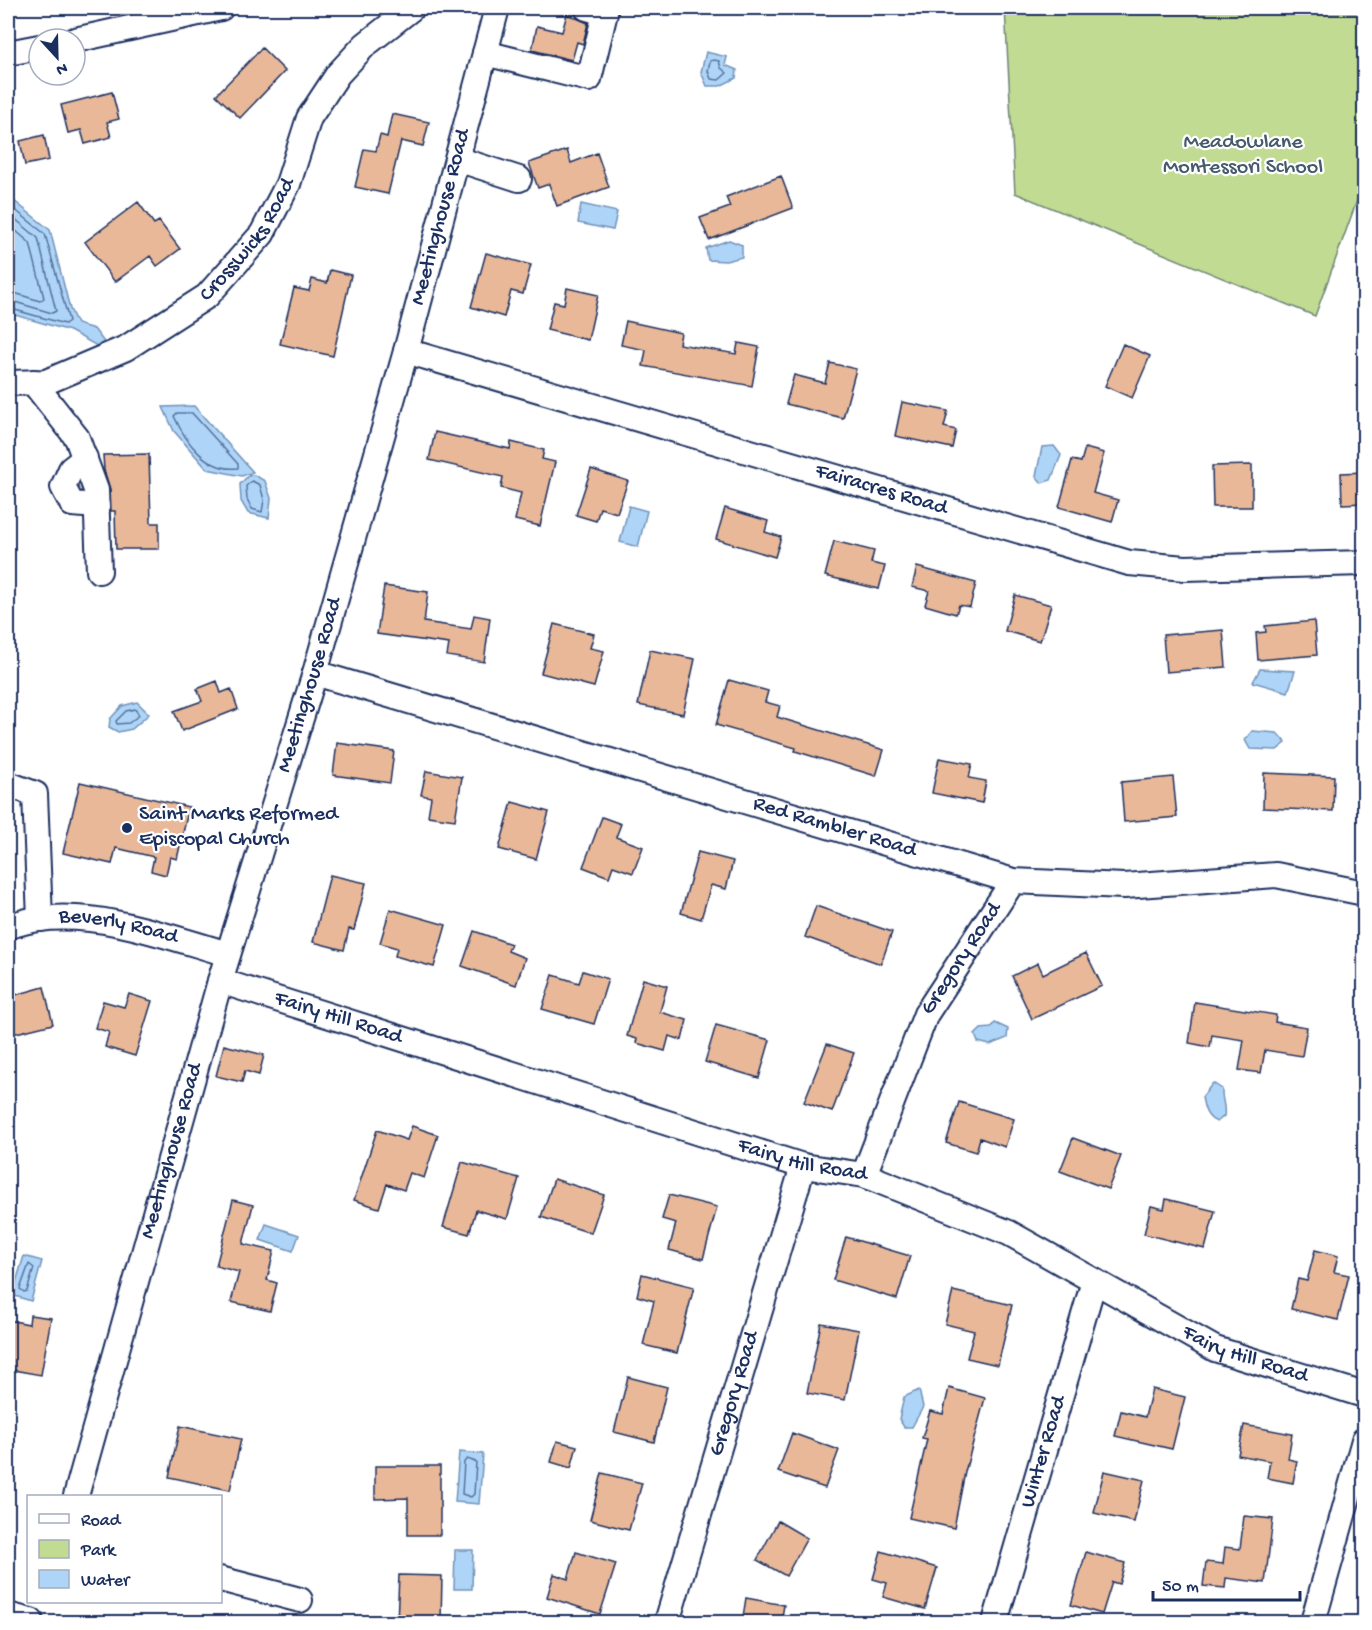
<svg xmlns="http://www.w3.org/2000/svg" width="1372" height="1630" font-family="'Gochi Hand',sans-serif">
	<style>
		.green { fill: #c2db92; stroke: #6e8578; stroke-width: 1.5 }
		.water { fill: #aed5f8; stroke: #7393ba; stroke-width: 1.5 }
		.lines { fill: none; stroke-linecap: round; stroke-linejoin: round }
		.shore { stroke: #56719c; stroke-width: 1.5 }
		.building { fill: #e8b899; stroke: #1b2f5e; stroke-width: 1.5 }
		.minor-casing { stroke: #1b2f5e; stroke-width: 28 }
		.minor { stroke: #fff; stroke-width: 24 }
		.poi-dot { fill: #1b2f5e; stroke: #fff; stroke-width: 2 }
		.labels { text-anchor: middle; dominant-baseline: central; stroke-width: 4.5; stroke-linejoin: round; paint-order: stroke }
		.park-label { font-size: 22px; fill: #455a6b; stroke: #fff }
		.street-label { font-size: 22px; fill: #1b2f5e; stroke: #fff }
		.poi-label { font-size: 22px; fill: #1b2f5e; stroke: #fff; text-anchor: start }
	</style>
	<rect width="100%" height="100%" fill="#fff"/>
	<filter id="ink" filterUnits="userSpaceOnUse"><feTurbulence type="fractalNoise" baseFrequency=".0167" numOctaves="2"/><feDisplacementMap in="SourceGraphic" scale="12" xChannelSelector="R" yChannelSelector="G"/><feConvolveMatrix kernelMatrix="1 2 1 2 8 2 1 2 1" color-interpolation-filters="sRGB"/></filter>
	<g filter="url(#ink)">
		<path class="green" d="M1005,8h359v173l-49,135 -300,-123z"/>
		<path class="water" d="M706,52l21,5 -2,8 12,5 -1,8 -16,8h-13l-6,-14z
			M8,196l42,34 20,79 7,15 17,5 10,13 -7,4 -27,-15 -62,-18z
			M581,204l36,8 -4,18 -35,-7z
			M729,240l13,5v12l-16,4 -18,-1 -2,-12z
			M194,406l59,66 -11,4 -35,-7 -33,-38 -11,-24z
			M1054,446l7,9 -10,25 -9,3 -6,-7 6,-29z
			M254,475l11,6 6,17 -2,20 -21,-5 -7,-12 -1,-17 8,-8z
			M629,506l18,5 -9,36 -18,-5z
			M1260,669l35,2 -7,21 -35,-10z
			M137,702l12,12 -17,15 -14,3 -9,-5 1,-8 12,-13z
			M1252,731l25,2 9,10 -9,7 -27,-1 -5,-9z
			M995,1023l13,6 -1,9 -17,7 -12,-3 -3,-7 6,-6 10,-1z
			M1213,1083l9,6c-1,10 4,17 2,27l-7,6c-11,-4 -13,-14 -15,-25z
			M266,1224l33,11 -6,16 -33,-11z
			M24,1256l18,5 -11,40 -19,-6z
			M919,1390l4,17 -11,20h-8l-5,-8 5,-22z
			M459,1452l24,2 -4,50 -24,-2z
			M455,1550h18l-1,39h-18z"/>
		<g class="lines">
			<path class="shore" d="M714,60l5,1 2,7 6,5 -8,7 -8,-1 -3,-8 2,-10z
				M8,204l37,30 24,87 -4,3 -57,-16
				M8,213l30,25 18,73 -4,2 -44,-13
				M8,224l22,19 14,55 -4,3 -32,-10
				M177,413h15l46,51v4c-31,4 -53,-27 -64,-52z
				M252,481l8,4 4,15 -2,12 -10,-3 -5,-10 -1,-13z
				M135,709l4,6 -10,8 -12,1 -1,-3 10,-10z
				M29,1264l5,4 -7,23 -3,1 -4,-3z
				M467,1459l9,3 -2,32 -3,3 -9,-3 2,-32z"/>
		</g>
		<path class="building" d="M567,14l21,9 -5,21 -6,-2 -5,18 -40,-10 5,-24 25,6z
			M262,48l23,23 -45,47 -24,-23z
			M112,92l7,27 -12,3 4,15 -26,7 -4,-14 -13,3 -7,-28z
			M392,114l37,8 -6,24 -22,-5 -13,53 -33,-7 9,-38 12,2 4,-16 7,2z
			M44,135l5,25 -24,5 -5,-24z
			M567,150l4,13 26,-10 12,34 -52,19 -8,-22 -11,4 -9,-25z
			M781,176l12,32 -84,32 -9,-22 30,-11 -4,-10z
			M138,202l16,22 5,-3 21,28 -23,17 -7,-10 -35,26 -30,-40z
			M486,253l45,12 -8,29 -12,-3 -7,26 -33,-10z
			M330,270l21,5 -18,81 -53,-12 14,-56 15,3 3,-12 15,4z
			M567,288l31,7 -10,45 -41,-10 7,-28 10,2z
			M626,321l55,12 -2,11 57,10 2,-11 21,4 -7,39 -109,-20 3,-16 -25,-5z
			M1123,344l27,12 -18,42 -27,-12z
			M830,363l26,6 -13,49 -57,-14 8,-29 31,8z
			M902,402l46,9 -4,16 12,3 -4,18 -57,-12z
			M435,432l75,17 1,-7 33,8 -2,9 13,3 -15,64 -25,-6 6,-27 -20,-5 2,-11 -74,-17z
			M1085,448l19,5 -11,40 25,7 -6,22 -53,-15 13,-47 9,2z
			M149,454l2,69h8v26h-43l-1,-38h-4l-1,-22 -6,-19 -1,-15z
			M1252,465v42h-39l-1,-41z
			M591,469l37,12 -11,32 -17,-5 -4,13 -20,-6z
			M1365,472v31l-23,1 -1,-31z
			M725,508l43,13 -3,11 16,5 -6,20 -59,-18z
			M834,541l40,10 -3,12 14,3 -6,23 -54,-13z
			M917,567l59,16 -6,24 -11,-2 -3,9 -31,-9 4,-14 -17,-4z
			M384,586l44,6 -4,30 47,7 3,-14 16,3 -6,44 -37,-6 2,-12 -72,-10z
			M1015,595l36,10 -11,36 -35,-10z
			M1314,621l3,34 -59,5 -2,-27 10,-1 -1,-6z
			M554,624l40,10 -4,14 14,3 -10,36 -53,-14z
			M1223,630l3,37 -60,5 -3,-37z
			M650,650l45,9 -12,55 -45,-9z
			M729,680l39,11 -3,11 15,4 -3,11 107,33 -8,26 -81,-25 1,-3 -80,-23z
			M217,681l4,12 10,-4 7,20 -56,22 -8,-20 28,-10 -5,-12z
			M337,743l57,8 -4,32 -57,-8z
			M939,758l33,6 -3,14 17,3 -4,22 -50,-10z
			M426,771l36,6 -7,43 -27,-4 3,-19 -10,-2z
			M1264,773l70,3 -1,35 -70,-3z
			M1173,777l4,40 -53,5 -3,-40z
			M80,782l109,25 -12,52 -7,-2 -4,18 -15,-4 3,-14 -38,-9 -4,16 -49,-11z
			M512,802l37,10 -13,47 -37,-10z
			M602,817l19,7 -5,13 27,10 -10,26 -20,-7 -4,11 -26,-10z
			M698,852l35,9 -7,28 -15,-4 -10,34 -20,-6z
			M330,875l36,8 -12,47 -5,-1 -5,21 -31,-8z
			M816,906l76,26 -11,32 -76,-27z
			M390,909l56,16 -12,42 -39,-11 2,-8 -17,-5z
			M474,931l37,13 -3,7 17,7 -9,27 -54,-19z
			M1086,953l16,33 -70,33 -20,-43 26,-13 5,11z
			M583,971l25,8 -14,45 -52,-15 11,-34 26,8z
			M643,979l24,7 -7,26 27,8 -5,20 -13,-4 -4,15 -29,-8 1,-4 -10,-3z
			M44,987l9,37 -45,11v-38z
			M129,994l23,7 -17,55 -30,-9 4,-15 -14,-4 8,-27 21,6z
			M1195,1002l81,13 -1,7 32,5 -5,29 -37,-6 -4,23 -22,-3 5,-30 -32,-5 -2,12 -21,-4z
			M716,1025l54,15 -11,38 -54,-16z
			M827,1044l27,9 -22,59 -28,-10z
			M224,1045l40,10 -5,20 -14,-4 -3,11 -26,-6z
			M959,1102l55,17 -9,28 -25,-9 -4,14 -30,-9z
			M412,1126l26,9 -14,43 -14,-5 -6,17 -17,-6 -8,24 -25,-8 23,-70 30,10z
			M1073,1138l48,18 -13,33 -48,-18z
			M462,1162l57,16 -12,41 -31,-9 -7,24 -26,-7z
			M554,1179l50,16 -13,38 -50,-16z
			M669,1195l48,12 -14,52 -34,-9 7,-27 -14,-4z
			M1166,1199l49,12 -10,38 -61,-15 7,-28 13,3z
			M233,1200l20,5 -10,39 31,7 -7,29 10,3 -7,28 -39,-9 8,-30 -23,-6z
			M846,1237l64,19 -13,43 -64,-19z
			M1315,1250l23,6 -4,16 15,3 -11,45 -47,-11 7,-30 9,2z
			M642,1274l52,13 -17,66 -34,-8 11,-44 -17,-5z
			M953,1291l59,14 -14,60 -31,-7 7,-27 -29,-7z
			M30,1315l21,3 -10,57 -33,-6v-49l21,4z
			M821,1323l38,7 -14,70 -38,-7z
			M628,1377l39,10 -13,55 -40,-10z
			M949,1388l36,10 -20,74 -11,56 -45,-10 18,-79 -5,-1 8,-27 13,3z
			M1152,1389l33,8 -13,52 -57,-13 6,-25 24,6z
			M1244,1425l48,9 -4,25 9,2 -4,22 -26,-5 3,-17 -32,-6z
			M180,1426l61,13 -11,51 -61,-13z
			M792,1433l47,17 -14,38 -47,-16z
			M557,1441l20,5 -6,22 -20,-6z
			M375,1466h65v69h-32v-37l-33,1z
			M1104,1471l40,9 -10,42 -40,-9z
			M602,1473l40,10 -13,47 -39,-10z
			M1244,1516l29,3 -8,64 -39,-5 -1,10 -22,-2 3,-24 17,2 2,-17 15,2z
			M778,1521l29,17 -21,38 -29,-16z
			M881,1551l56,17 -12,41 -42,-12 4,-14 -14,-4z
			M576,1552l40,12 -16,50 -53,-17 7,-23 14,5z
			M1086,1552l39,11 -6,21 -7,-2 -10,32 -31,-9z
			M399,1575l43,1 -1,47h-44z
			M746,1598l38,7 -3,18h-39z"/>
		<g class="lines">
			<defs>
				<g id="minor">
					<path d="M75,40l146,-32"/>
					<path d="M8,53l31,-6"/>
					<path d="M485,53l104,26 16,-66 -18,-5"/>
					<path d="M457,159l62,20"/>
					<path id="s1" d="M406,351l723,212 56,5 179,-5"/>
					<path d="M33,382l44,56 19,52 3,81"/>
					<path id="s2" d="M8,383l38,-1 80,-34 81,-52 55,-62 26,-50 21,-66 29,-44 27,-29 47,-37"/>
					<path d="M85,458l-14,11 -8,18 9,17 25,2"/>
					<path id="s3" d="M315,673l698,208 111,5 152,-11 88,18"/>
					<path d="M8,784l27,10 5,125"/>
					<path id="s4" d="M8,926c10,-2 20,-6 31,-7 62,-8 130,18 189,35"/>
					<path id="s5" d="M220,981l583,185 61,9 145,58 206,116 149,46"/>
					<path id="s6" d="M864,1175l62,-161 87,-133"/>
					<path id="s7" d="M76,1496l144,-515 95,-308 91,-322 91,-343"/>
					<path d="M220,1579l80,21"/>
					<path d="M8,1615l23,6"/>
					<path id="s8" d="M667,1622l136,-456"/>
					<path id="s9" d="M995,1622l99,-341"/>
					<path d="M1313,1622l51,-182"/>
				</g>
			</defs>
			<use href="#minor" class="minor-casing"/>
			<use href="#minor" class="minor"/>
		</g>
	</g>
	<circle class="poi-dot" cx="127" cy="828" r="6"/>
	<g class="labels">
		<g class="park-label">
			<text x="1243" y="143">Meadowlane<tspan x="1243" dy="25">Montessori School</tspan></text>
		</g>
		<g class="street-label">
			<text stroke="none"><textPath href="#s7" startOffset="1330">Meetinghouse Road</textPath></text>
			<text stroke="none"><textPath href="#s2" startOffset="291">Crosswicks Road</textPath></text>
			<text stroke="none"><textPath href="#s1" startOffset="495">Fairacres Road</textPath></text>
			<text stroke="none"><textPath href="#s7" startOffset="844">Meetinghouse Road</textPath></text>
			<text stroke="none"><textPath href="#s3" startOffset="542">Red Rambler Road</textPath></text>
			<text stroke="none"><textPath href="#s4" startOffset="112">Beverly Road</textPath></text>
			<text stroke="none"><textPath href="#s6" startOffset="238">Gregory Road</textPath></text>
			<text stroke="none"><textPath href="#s5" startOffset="124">Fairy Hill Road</textPath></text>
			<text stroke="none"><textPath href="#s7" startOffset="358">Meetinghouse Road</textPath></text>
			<text stroke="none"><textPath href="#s5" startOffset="610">Fairy Hill Road</textPath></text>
			<text stroke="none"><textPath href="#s5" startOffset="1096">Fairy Hill Road</textPath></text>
			<text stroke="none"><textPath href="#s8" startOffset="238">Gregory Road</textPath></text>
			<text stroke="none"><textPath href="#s9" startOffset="177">Winter Road</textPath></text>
		</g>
		<g class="poi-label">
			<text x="139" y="815">Saint Marks Reformed<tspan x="139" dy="25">Episcopal Church</tspan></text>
		</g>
	</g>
	<rect width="1372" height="1630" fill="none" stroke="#fff" stroke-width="30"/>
	<rect x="15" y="15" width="1342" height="1600" fill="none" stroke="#1b2f5e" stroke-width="2" filter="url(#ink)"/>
	<rect x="27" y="1495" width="195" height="108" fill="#ffffff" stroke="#a4acbf" stroke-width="1.5"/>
	<rect x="39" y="1514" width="30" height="9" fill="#ffffff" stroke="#a4acbf" stroke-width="1.5"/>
	<text x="81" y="1525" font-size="18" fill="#1b2f5e">Road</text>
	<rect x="39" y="1540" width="30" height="18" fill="#c2db92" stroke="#a4acbf" stroke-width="1.5"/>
	<text x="81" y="1555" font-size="18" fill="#1b2f5e">Park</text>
	<rect x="39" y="1570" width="30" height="18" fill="#aed5f8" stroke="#a4acbf" stroke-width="1.5"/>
	<text x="81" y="1585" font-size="18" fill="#1b2f5e">Water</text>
	<g transform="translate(57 57) rotate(158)"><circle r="28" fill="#ffffff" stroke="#a4acbf" stroke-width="1.5"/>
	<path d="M0-4.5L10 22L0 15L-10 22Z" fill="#1b2f5e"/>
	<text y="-9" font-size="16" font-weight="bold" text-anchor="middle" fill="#1b2f5e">N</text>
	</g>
	<path d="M1153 1591v9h147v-9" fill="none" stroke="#1b2f5e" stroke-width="3"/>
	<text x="1162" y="1591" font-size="18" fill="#1b2f5e" stroke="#ffffff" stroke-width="4.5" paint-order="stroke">50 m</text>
</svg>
